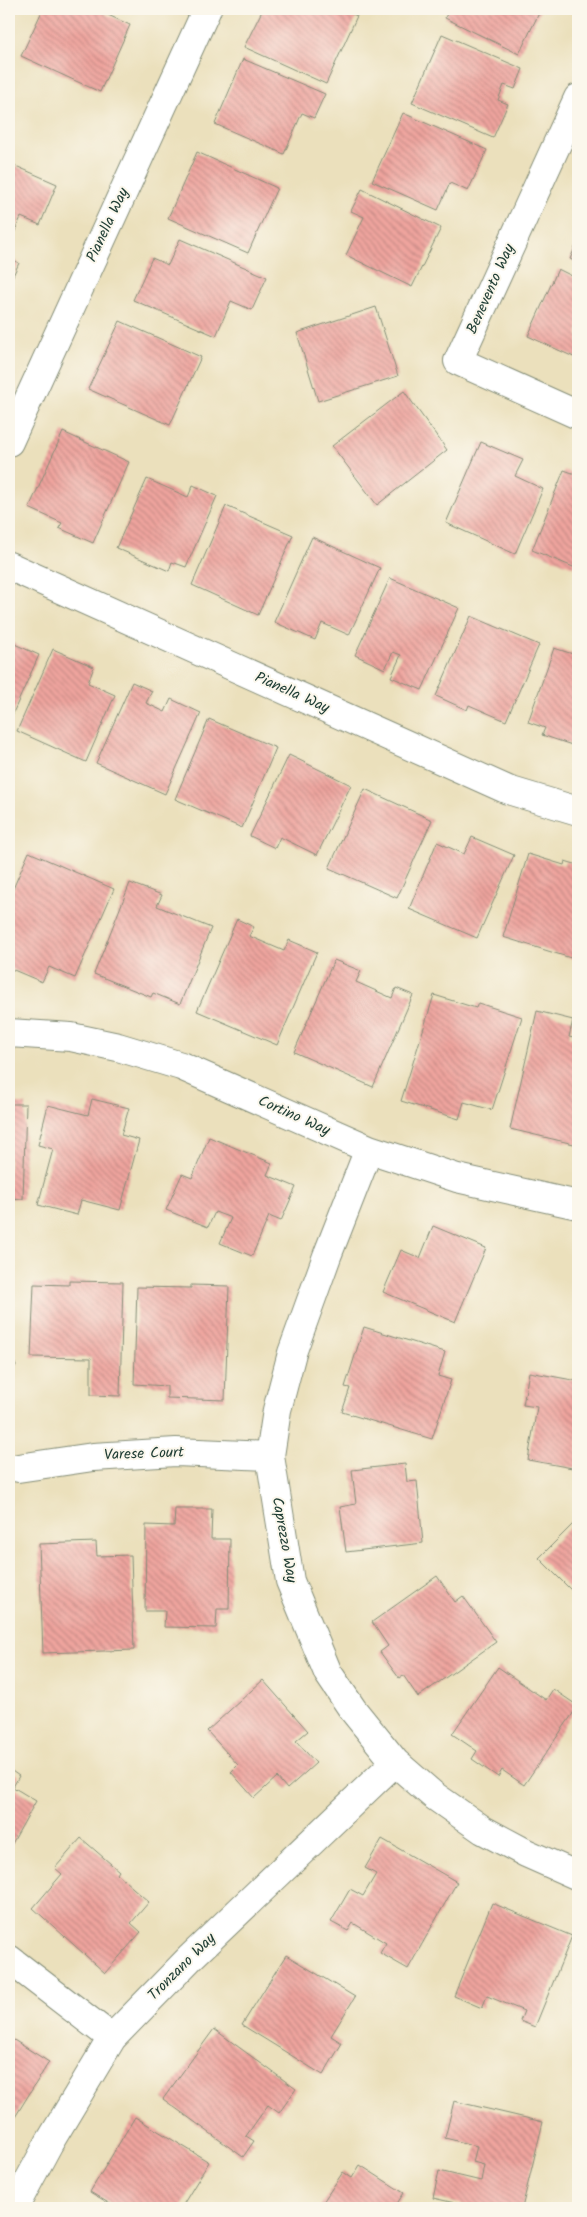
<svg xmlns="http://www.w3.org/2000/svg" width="587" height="2217" font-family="Kalam,sans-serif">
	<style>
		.building { fill: url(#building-back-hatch) }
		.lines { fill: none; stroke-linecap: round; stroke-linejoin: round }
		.street-casing { stroke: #858e78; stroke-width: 30 }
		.street { stroke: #fff; stroke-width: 28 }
		.labels { text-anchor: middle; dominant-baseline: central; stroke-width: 4; stroke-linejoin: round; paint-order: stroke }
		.street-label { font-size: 15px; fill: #1f3d34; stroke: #fbf7ec }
	</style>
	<defs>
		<pattern id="building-back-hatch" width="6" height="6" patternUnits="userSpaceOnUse" patternTransform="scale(1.25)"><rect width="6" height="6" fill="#efa49e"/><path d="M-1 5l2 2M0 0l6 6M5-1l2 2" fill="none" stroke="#c18782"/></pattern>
	</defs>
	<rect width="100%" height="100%" fill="#fbf7ec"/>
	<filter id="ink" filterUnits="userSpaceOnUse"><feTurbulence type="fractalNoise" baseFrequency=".02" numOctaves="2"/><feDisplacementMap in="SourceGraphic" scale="10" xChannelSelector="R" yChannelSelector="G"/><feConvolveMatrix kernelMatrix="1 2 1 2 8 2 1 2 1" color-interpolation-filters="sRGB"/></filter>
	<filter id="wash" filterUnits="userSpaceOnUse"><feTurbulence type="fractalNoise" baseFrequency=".0096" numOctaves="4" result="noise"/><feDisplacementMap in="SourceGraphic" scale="20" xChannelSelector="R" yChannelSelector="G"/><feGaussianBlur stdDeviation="1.12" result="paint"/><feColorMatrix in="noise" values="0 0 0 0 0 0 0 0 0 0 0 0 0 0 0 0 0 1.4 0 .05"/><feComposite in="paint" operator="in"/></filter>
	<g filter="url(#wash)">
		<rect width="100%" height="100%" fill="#ebe0bc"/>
		<g id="blocks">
			<path class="building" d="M43,9h52l35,16 -30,67 -79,-36z
				M263,9h78l16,7 -31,68 -82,-37z
				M449,9h92l-22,45 -74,-36z
				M442,34l81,35 -8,20 -11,-4 -6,15 10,4 -15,34 -81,-35z
				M243,59l82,35 -11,24 -12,-5 -18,41 -69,-30z
				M403,113l84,37 -19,41 -18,-8 -12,27 -66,-29z
				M197,152l80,36 -29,65 -80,-35z
				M9,163l48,21 -17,41 -19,-8 -12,28z
				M362,189l79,39 -29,59 -66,-32 18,-38 -13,-6z
				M180,239l87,38 -15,33 -21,-9 -15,35 -83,-36 19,-42 16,7z
				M578,241v22l-8,-4z
				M9,258l10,5 -10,21z
				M558,269l20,10v80l-50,-23z
				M376,307l22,69 -80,25 -21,-68z
				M120,321l81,36 -31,68 -82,-36z
				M404,391l43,59 -70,55 -45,-59z
				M63,432l66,30 -36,81 -34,-15 3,-5 -33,-15z
				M481,442l42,18 -8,16 28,13 -28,65 -69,-31z
				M564,470l14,5v94l-46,-19z
				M147,479l41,18 5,-12 24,11 -31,71 -14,-5 -3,9 -53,-23z
				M226,506l67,29 -35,80 -66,-30z
				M312,537l68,31 -31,67 -27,-12 -7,17 -41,-18z
				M390,578l69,30 -37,82 -31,-13 10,-22 -8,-3 -8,17 -30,-14z
				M471,616l68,29 -33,76 -37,-16 -2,5 -31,-14z
				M10,642l29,13 -30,67v-78z
				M554,648l22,7 -4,10 6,3v79l-36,-12 3,-7 -17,-6z
				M53,649l41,18 -6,16 27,12 -29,67 -69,-31z
				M132,682l20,9 -6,12 19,9 6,-13 30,14 -36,81 -69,-31z
				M209,719l67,29 -34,80 -67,-29z
				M289,755l62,30 -34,70 -37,-18 -5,11 -25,-12z
				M365,789l67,31 -35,78 -68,-30z
				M472,837l42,18 -37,83 -68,-29 28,-67 27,12z
				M29,852l85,37 -39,89 -26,-11 -7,15 -33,-14v-70z
				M528,854l36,11 1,-4 13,4v80l-4,14 -71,-22z
				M130,883l32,12 -5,11 54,22 -31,76 -27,-11 -2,4 -57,-23z
				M237,919l17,8 -5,9 35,15 5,-11 28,12 -40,93 -80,-34z
				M334,960l27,11 -5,11 36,16 4,-10 17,7 -40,92 -79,-35z
				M434,995l42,13 2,-5 44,14 -30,93 -28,-8 -5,17 -58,-18z
				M537,1011l36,9 -4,17 9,2v106l-68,-16z
				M92,1099l37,9 -8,27 18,5 -19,70 -39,-10 -4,15 -39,-10 15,-56 -15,-4 10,-40 40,10z
				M9,1104h17l-3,95 -14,-1z
				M209,1137l63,26 -5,12 29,12 -15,34 -12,-5 -17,40 -32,-13 11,-25 -16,-6 -7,15 -42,-17 16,-36 10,4z
				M433,1226l53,22 -31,74 -72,-30 18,-42 19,8z
				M69,1281l54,1 -3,114 -29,-1v-37l-60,-1 3,-73 35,1z
				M191,1285l38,1 -4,114 -58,-2v-12l-33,-2 3,-97 54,1z
				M364,1327l81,25 -7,24 13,4 -19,59 -90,-27 8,-24 -5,-1z
				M9,1351l7,15 -7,3z
				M529,1372l49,9v88l-50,-9 9,-53 -14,-2z
				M405,1464l2,18 10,-1 6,62 -77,9 -6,-45 16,-3 -4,-34z
				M175,1509h37l-1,30h19l-1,70h-12l-1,19 -52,-1 1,-16h-20l1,-86 28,1z
				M578,1519v78l-39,-39z
				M96,1542l1,14 34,-1 3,95 -91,3 -4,-109z
				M437,1576l18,26 8,-6 33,46 -78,55 -15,-22 -4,3 -19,-26 8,-6 -16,-24z
				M498,1667l48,33 7,-11 25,17 -54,79 -22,-15 -4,7 -26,-18 5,-8 -25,-17z
				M263,1680l45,51 -12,10 20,22 -29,26 -10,-12 -23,21 -23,-26 7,-7 -31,-34z
				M9,1769l10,7 -6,11 23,14 -27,48z
				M81,1838l38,33 -2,3 32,28 -18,21 10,9 -36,41 -72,-65 29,-34 -7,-6z
				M382,1839l75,43 -49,87 -28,-16 6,-10 -33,-20 -5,8 -17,-9 19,-33 13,7 13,-22 -11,-6z
				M492,1903l80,33 -37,91 -15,-6 4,-10 -37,-15 -5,12 -28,-12z
				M286,1955l69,42 -24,39 11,7 -19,32 -81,-50z
				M214,2029l82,60 -17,24 -11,-8 -22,31 8,5 -11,16 -80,-58z
				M9,2037l40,25 -37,60 -3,-2z
				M454,2101l89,21 -21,86h-45l-44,-10 6,-27 42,10 3,-16 -11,-3 4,-16 -32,-8z
				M135,2117l74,45 -28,46h-64l-27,-16z
				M360,2165l44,28 -10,15h-75l24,-36 9,6z"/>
		</g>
	</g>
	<g filter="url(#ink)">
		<use href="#blocks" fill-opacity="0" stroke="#858e78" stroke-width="1"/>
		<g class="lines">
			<defs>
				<path id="street" d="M578,98l-120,263 120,54
					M9,442l198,-433
					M9,566l499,224 70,21
					M9,1033l62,4 47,10 63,19 188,83 88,29 121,27
					M369,1149l-42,107 -35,97 -15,57 -7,46 20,125 38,92 25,37 42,52 38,33 50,35 43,23 52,23
					M18,1468l75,-11 83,-5 94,4
					M9,1959l103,79
					M14,2208l35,-65 63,-105 79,-81 204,-195"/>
			</defs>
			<use href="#street" class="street-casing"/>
			<use href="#street" class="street"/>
		</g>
	</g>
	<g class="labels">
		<g class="street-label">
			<text transform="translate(108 225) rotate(-65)">Pianella Way</text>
			<text transform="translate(491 289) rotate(-66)">Benevento Way</text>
			<text transform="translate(292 693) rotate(24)">Pianella Way</text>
			<text transform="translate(294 1116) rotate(24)">Cortino Way</text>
			<text transform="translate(144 1454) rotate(-2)">Varese Court</text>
			<text transform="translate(284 1540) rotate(80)">Caprezzo Way</text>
			<text transform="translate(182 1967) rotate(-45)">Tronzano Way</text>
		</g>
	</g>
	<rect width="587" height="2217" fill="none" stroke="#fbf7ec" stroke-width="30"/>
</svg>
